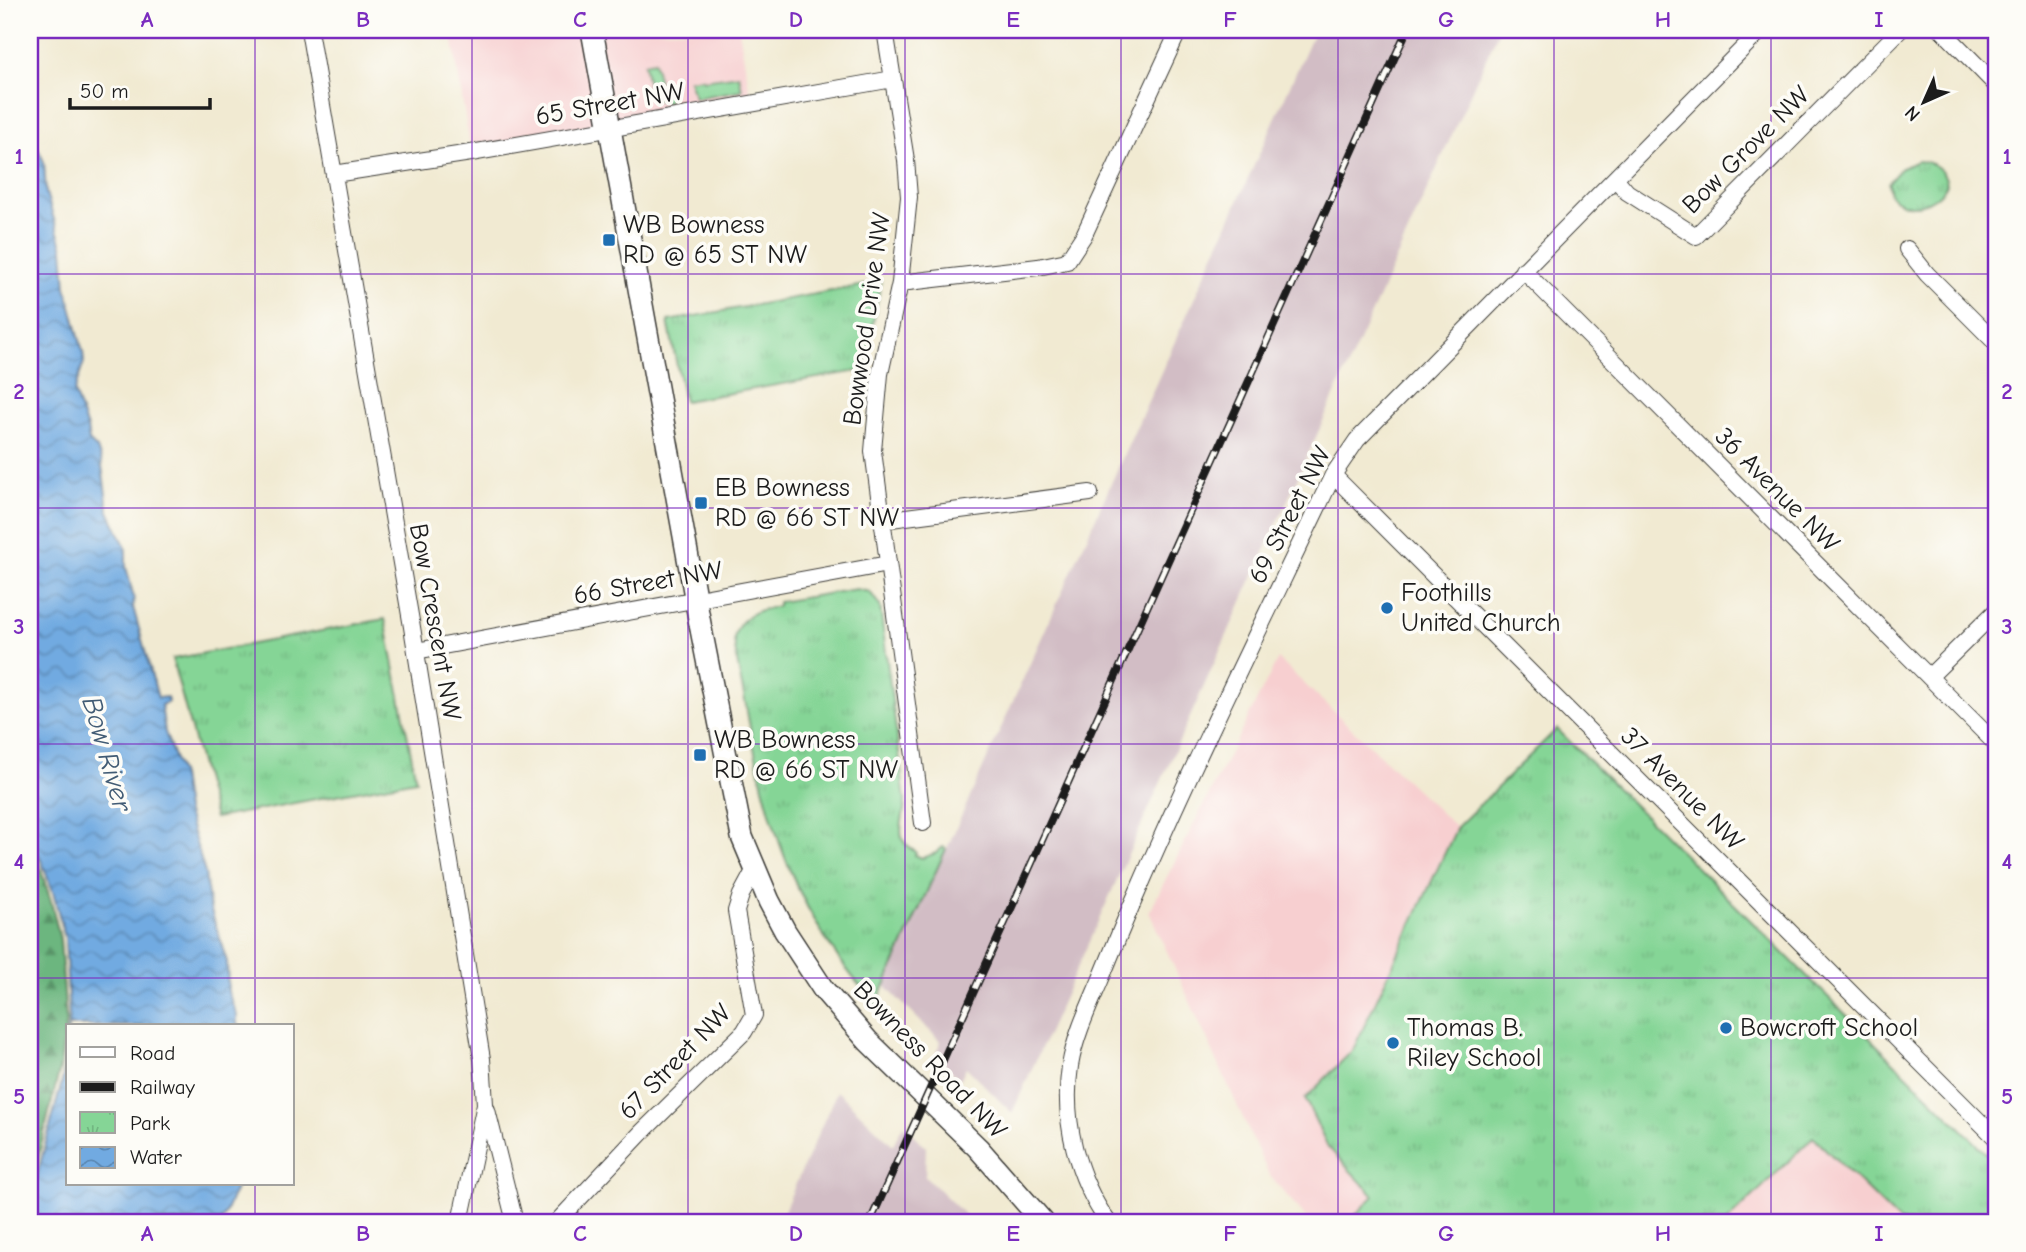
<svg xmlns="http://www.w3.org/2000/svg" width="2026" height="1252" font-family="'Comic Neue',sans-serif">
	<style>
		.built { fill: #f7cfd0 }
		.industrial { fill: #d2bdc5 }
		.grass { fill: #85d596; stroke: #507859; stroke-width: 2 }
		.forest { fill: url(#forest-firs); stroke: #44694e; stroke-width: 2 }
		.park { fill: url(#park-tufts); stroke: #507859; stroke-width: 2 }
		.water { fill: url(#water-waves); stroke: #46637e; stroke-width: 2 }
		.lines { fill: none; stroke-linecap: round; stroke-linejoin: round }
		.street-casing { stroke: #3c3b37; stroke-width: 18 }
		.secondary-casing { stroke: #3c3b37; stroke-width: 24 }
		.street { stroke: #fff; stroke-width: 16 }
		.secondary { stroke: #fff; stroke-width: 21 }
		.rail-casing { stroke: #1c1c1c; stroke-width: 8 }
		.rail { stroke: #fdfcf7; stroke-width: 5; stroke-dasharray: 16; stroke-linecap: butt }
		.grid { fill: none; stroke: #7b2cbf; stroke-width: 2; stroke-opacity: 0.55 }
		.poi-dot { fill: #1f6fb2; stroke: #fdfcf7; stroke-width: 2.5 }
		.labels { text-anchor: middle; dominant-baseline: central; stroke-width: 7; stroke-linejoin: round; paint-order: stroke }
		.street-label { font-size: 26px; fill: #1c1c1c; stroke: #fdfcf7 }
		.poi-label { font-size: 26px; fill: #1c1c1c; stroke: #fdfcf7; text-anchor: start }
		.water-label { font-size: 28px; font-style: italic; fill: #425c75; stroke: #fdfcf7 }
		.neatline { fill: none; stroke: #7b2cbf; stroke-width: 2.5 }
		.grid-label { font-size: 23px; text-anchor: middle; font-weight: bold; fill: #7b2cbf }
	</style>
	<defs>
		<pattern id="forest-firs" width="22" height="20" patternUnits="userSpaceOnUse" patternTransform="scale(1.75)"><rect width="22" height="20" fill="#6cb67f"/><path d="M5 1l3.5 6h-7zM16 11l3.5 6h-7z" fill="#589367"/></pattern>
		<pattern id="park-tufts" width="24" height="20" patternUnits="userSpaceOnUse" patternTransform="scale(1.75)"><rect width="24" height="20" fill="#85d596"/><path d="M3 7l-1-3M5 7V3M7 7l1-3M15 17l-1-3M17 17v-4M19 17l1-3" fill="none" stroke="#72b681"/></pattern>
		<pattern id="water-waves" width="16" height="10" patternUnits="userSpaceOnUse" patternTransform="scale(1.75)"><rect width="16" height="10" fill="#71aae1"/><path d="M0 5q4-4 8 0t8 0" fill="none" stroke="#5c8ab6"/></pattern>
	</defs>
	<rect width="100%" height="100%" fill="#fdfcf7"/>
	<filter id="ink" filterUnits="userSpaceOnUse"><feTurbulence type="fractalNoise" baseFrequency=".0143" numOctaves="2"/><feDisplacementMap in="SourceGraphic" scale="14" xChannelSelector="R" yChannelSelector="G"/><feConvolveMatrix kernelMatrix="1 2 1 2 8 2 1 2 1" color-interpolation-filters="sRGB"/></filter>
	<filter id="wash" filterUnits="userSpaceOnUse"><feTurbulence type="fractalNoise" baseFrequency=".00686" numOctaves="4" result="noise"/><feDisplacementMap in="SourceGraphic" scale="28" xChannelSelector="R" yChannelSelector="G"/><feGaussianBlur stdDeviation="1.57" result="paint"/><feColorMatrix in="noise" values="0 0 0 0 0 0 0 0 0 0 0 0 0 0 0 0 0 1.4 0 .05"/><feComposite in="paint" operator="in"/></filter>
	<g filter="url(#wash)">
		<rect width="100%" height="100%" fill="#f1ead2"/>
		<path class="built" d="M451,30h288l13,75 -281,48z
			M1278,659l178,168 101,-98 439,434v59h-686l-41,-47 -120,-263z"/>
		<path class="industrial" d="M1315,30h184l-487,1083 -46,-46 -6,13 -25,-25 6,-13 -56,-56z
			M837,1091l56,54 10,-20 23,22 -1,29 41,40 -3,6h-184z"/>
		<path class="grass" d="M654,61l6,27 12,-2 -4,17 -18,-5 -6,-35z
			M739,75l3,15 -47,8 -6,-18 13,-2 1,2z"/>
		<path class="forest" d="M30,837l21,64 9,38 6,80 -6,49 -30,122z"/>
		<path class="park" d="M1917,161c15,0 29,8 30,24 -13,20 -38,28 -57,10l-2,-12 12,-14z
			M881,282l-17,88 -180,31 -16,-80z
			M856,589l14,3 10,14 25,194c0,20 -14,39 11,52l-1,3 7,3 14,-5 7,-6 3,2 -70,156c-78,-87 -107,-173 -128,-288 -4,-26 -12,-52 -14,-79 6,-24 23,-28 44,-32v-4z
			M385,619l31,161 -201,38 -43,-159z
			M1557,729l439,434v59h-96l-87,-85 -86,85h-378l25,-26 -46,-49 -23,-48 48,-49 104,-223z"/>
		<path class="water" d="M30,117l5,25 9,20 2,31 17,56 3,38 17,65 1,10 -10,30 13,36 2,13 8,8 4,10 7,50 18,39v19l8,31 -1,9 25,91 9,-1 1,5 -7,3 4,27 16,44 5,34 19,63 4,31 18,58 1,30 9,23v8l2,3h-171v158h170l-17,38h-191v-20l33,-124 6,-64 -4,-76 -12,-46 -16,-42 -7,-29z"/>
	</g>
	<g filter="url(#ink)">
		<g class="lines">
			<defs>
				<path id="street" d="M309,30l102,591 71,438 3,45 -25,118
					M885,30l21,130 3,37 -9,86 -20,91 -7,77 50,372
					M1942,30l54,55
					M334,174l137,-21 422,-74
					M1615,178l12,14 69,44 204,-206
					M1907,249l20,25 69,69
					M1523,270l473,474
					M900,283l138,-16 29,-6 17,-26 95,-205
					M1333,475l663,663
					M883,520l207,-27
					M416,651l472,-87
					M1929,677l67,-66
					M487,1110l28,112
					M557,1222l85,-90 102,-100 10,-17 -18,-104 5,-16 14,-26
					M1108,1222c-31,-44 -46,-101 -38,-156 5,-30 18,-57 30,-85 12,-29 24,-59 37,-88 61,-141 130,-279 196,-418l24,-35 404,-410"/>
				<path id="secondary" d="M592,30l108,594 42,213 27,64 16,30 38,58 45,52 110,107 65,74"/>
			</defs>
			<use href="#street" class="street-casing"/>
			<use href="#secondary" class="secondary-casing"/>
			<use href="#street" class="street"/>
			<use href="#secondary" class="secondary"/>
			<defs>
				<path id="rail" d="M870,1222l537,-1192"/>
			</defs>
			<use href="#rail" class="rail-casing"/>
			<use href="#rail" class="rail"/>
		</g>
	</g>
	<path class="grid" d="M255,30v996M472,30v1192M688,30v1192M905,30v1192M1121,30v1192M1338,30v1192M1554,30v1192M1771,30v1192M30,274h1966M30,508h1966M30,744h1966M30,978h1966M255,1184v38"/>
	<g class="poi-dot">
		<rect x="602" y="233" width="14" height="14" rx="3.5"/>
		<rect x="694" y="496" width="14" height="14" rx="3.5"/>
		<circle cx="1387" cy="608" r="7"/>
		<rect x="693" y="748" width="14" height="14" rx="3.5"/>
		<circle cx="1726" cy="1028" r="7"/>
		<circle cx="1393" cy="1043" r="7"/>
	</g>
	<g class="labels">
		<g class="street-label">
			<text transform="translate(610 104) rotate(-10)">65 Street NW</text>
			<text transform="translate(1746 150) rotate(-45)">Bow Grove NW</text>
			<text transform="translate(867 319) rotate(-82)">Bowwood Drive NW</text>
			<text transform="translate(1777 490) rotate(45)">36 Avenue NW</text>
			<text transform="translate(1290 515) rotate(-63)">69 Street NW</text>
			<text transform="translate(648 583) rotate(-10)">66 Street NW</text>
			<text transform="translate(435 622) rotate(80)">Bow Crescent NW</text>
			<text transform="translate(1682 789) rotate(45)">37 Avenue NW</text>
			<text transform="translate(930 1060) rotate(46)">Bowness Road NW</text>
			<text transform="translate(675 1062) rotate(-46)">67 Street NW</text>
		</g>
		<g class="poi-label">
			<text x="623" y="225">WB Bowness<tspan x="623" dy="30">RD @ 65 ST NW</tspan></text>
			<text x="715" y="488">EB Bowness<tspan x="715" dy="30">RD @ 66 ST NW</tspan></text>
			<text x="1401" y="593">Foothills<tspan x="1401" dy="30">United Church</tspan></text>
			<text x="714" y="740">WB Bowness<tspan x="714" dy="30">RD @ 66 ST NW</tspan></text>
			<text x="1407" y="1028">Thomas B.<tspan x="1407" dy="30">Riley School</tspan></text>
			<text x="1740" y="1028">Bowcroft School</text>
		</g>
		<g class="water-label">
			<text transform="translate(107 754) rotate(74)">Bow River</text>
		</g>
	</g>
	<rect width="2026" height="1252" fill="none" stroke="#fdfcf7" stroke-width="77"/>
	<rect x="66" y="1024" width="228" height="161" fill="#fdfcf7" stroke="#a3a29f" stroke-width="2"/>
	<rect x="80" y="1047" width="35" height="10" fill="#ffffff" stroke="#a3a29f" stroke-width="2"/>
	<text x="130" y="1060" font-size="21" fill="#1c1c1c">Road</text>
	<rect x="80" y="1082" width="35" height="10" fill="#1c1c1c" stroke="#a3a29f" stroke-width="2"/>
	<text x="130" y="1094" font-size="21" fill="#1c1c1c">Railway</text>
	<rect x="80" y="1112" width="35" height="21" fill="url(#park-tufts)" stroke="#a3a29f" stroke-width="2"/>
	<text x="130" y="1130" font-size="21" fill="#1c1c1c">Park</text>
	<rect x="80" y="1147" width="35" height="21" fill="url(#water-waves)" stroke="#a3a29f" stroke-width="2"/>
	<text x="130" y="1164" font-size="21" fill="#1c1c1c">Water</text>
	<g transform="translate(1924 102) rotate(225)" stroke="#fdfcf7" stroke-width="5" paint-order="stroke">
	<path d="M0-5L12 26L0 18L-12 26Z" fill="#1c1c1c"/>
	<text y="-10" font-size="19" font-weight="bold" text-anchor="middle" fill="#1c1c1c">N</text>
	</g>
	<path d="M70 98v10h140v-10" fill="none" stroke="#1c1c1c" stroke-width="3.5"/>
	<text x="80" y="98" font-size="21" fill="#1c1c1c" stroke="#fdfcf7" stroke-width="5" paint-order="stroke">50 m</text>
	<rect x="38" y="38" width="1950" height="1176" class="neatline"/>
	<g class="grid-label">
		<text x="147" y="27">A</text>
		<text x="363" y="27">B</text>
		<text x="580" y="27">C</text>
		<text x="796" y="27">D</text>
		<text x="1013" y="27">E</text>
		<text x="1230" y="27">F</text>
		<text x="1446" y="27">G</text>
		<text x="1663" y="27">H</text>
		<text x="1879" y="27">I</text>
		<text x="19" y="164">1</text>
		<text x="2007" y="164">1</text>
		<text x="19" y="399">2</text>
		<text x="2007" y="399">2</text>
		<text x="19" y="634">3</text>
		<text x="2007" y="634">3</text>
		<text x="19" y="869">4</text>
		<text x="2007" y="869">4</text>
		<text x="19" y="1104">5</text>
		<text x="2007" y="1104">5</text>
		<text x="147" y="1241">A</text>
		<text x="363" y="1241">B</text>
		<text x="580" y="1241">C</text>
		<text x="796" y="1241">D</text>
		<text x="1013" y="1241">E</text>
		<text x="1230" y="1241">F</text>
		<text x="1446" y="1241">G</text>
		<text x="1663" y="1241">H</text>
		<text x="1879" y="1241">I</text>
	</g>
</svg>
